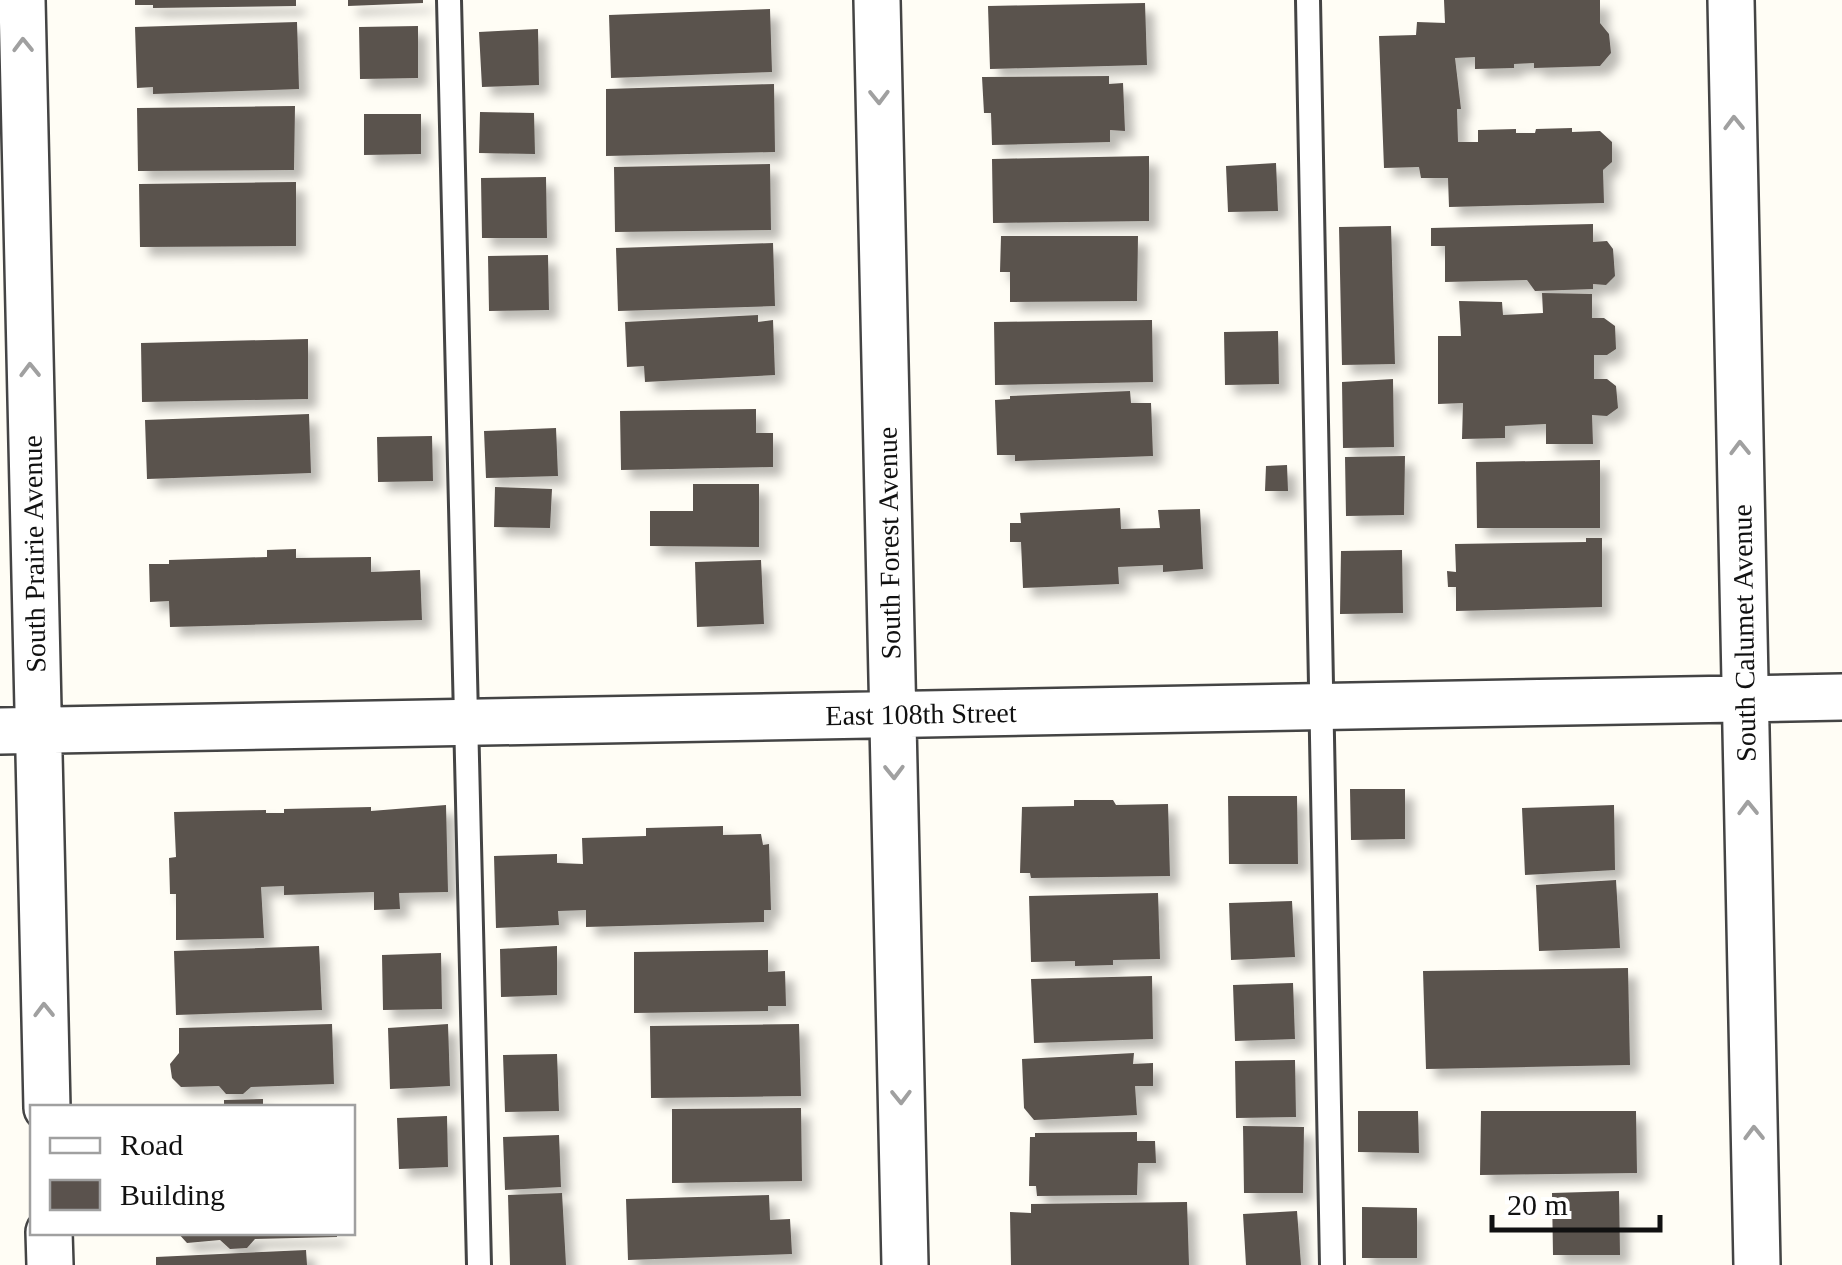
<svg xmlns="http://www.w3.org/2000/svg" width="1842" height="1265" font-family="Georgia,serif">
	<style>
		.building { fill: #5a524d; filter: url(#shadow) }
		.lines { fill: none; stroke-linecap: round; stroke-linejoin: round }
		.service-casing { stroke: #444; stroke-width: 28 }
		.minor-casing { stroke: #444; stroke-width: 50 }
		.service { stroke: #fff; stroke-width: 22 }
		.minor { stroke: #fff; stroke-width: 45 }
		.oneway { stroke: #a0a0a0 }
		.labels { text-anchor: middle; dominant-baseline: central; stroke-width: 10; stroke-linejoin: round; paint-order: stroke }
		.street-label { font-size: 28px; fill: #111; stroke: #fff }
	</style>
	<defs>
		<filter id="shadow"><feDropShadow dx="9" dy="9" stdDeviation="5" flood-color="#0004"/></filter>
	</defs>
	<rect width="100%" height="100%" fill="#fffdf5"/>
	<path class="building" d="M135,0h161v6l-143,2v-3h-18z
		M348,0h75v3l-75,3z
		M1444,0h156v23l9,11 2,19 -11,13 -66,2v-5l-20,1v4l-39,1v-12l-20,1 6,51h-4l1,33h20v-12l38,-1v4h19l1,-4 36,-1v4l28,-1 12,11v20l-9,8 1,33 -155,4 -1,-29h-27l-2,-11 -35,1 -5,-132 37,-1 1,-13 28,1z
		M1145,3l2,62 -157,4 -2,-63z
		M770,9l2,63 -161,6 -2,-63z
		M297,22l2,67 -146,5v-7l-16,1 -2,-61z
		M418,26v52l-58,1 -1,-52z
		M538,29l1,56 -57,2 -3,-55z
		M1109,76v8l14,-1 2,48 -15,-1v12l-118,3 -1,-32h-7l-2,-36z
		M774,84l1,68 -169,4v-67z
		M295,106l-1,64 -156,1 -1,-63z
		M480,112l54,1 1,41 -56,-1z
		M364,114h57v40l-57,1z
		M1149,156v65l-156,2 -1,-64z
		M1276,163l2,48 -50,1 -2,-46z
		M770,164l1,66 -156,2 -1,-65z
		M546,177l1,61h-65l-1,-60z
		M296,182v64l-156,1 -1,-63z
		M1593,224v18l14,-1 6,8 2,27 -9,9 -13,-1v5l-58,2 -8,-11 -82,2v-36h-14v-18z
		M1391,226l4,138 -53,1 -3,-138z
		M1001,236h137l-1,65 -127,1v-30h-10z
		M773,243l2,63 -157,5 -2,-63z
		M548,255l1,55 -60,1 -1,-55z
		M1542,293l50,1v24h12l11,8 1,23 -9,6h-13v24h13l9,7 2,22 -11,8 -15,-1 1,29h-47v-20l-41,2v12l-43,1 1,-36 -25,1v-68h23l-2,-35 43,1 1,13 40,-2z
		M758,315v7l15,-2 2,55 -130,7 -1,-16 -17,1 -2,-45z
		M1152,320l1,62 -158,3 -1,-63z
		M1278,331l1,53 -54,1 -1,-53z
		M308,339v60l-166,3 -1,-59z
		M1393,379l1,68 -51,1 -1,-66z
		M1130,391l1,12h20l2,53 -138,5v-6h-18l-2,-55 15,-1v-3z
		M756,409v24h17v34l-152,3 -1,-59z
		M309,414l2,59 -164,6 -2,-59z
		M556,428l2,48 -72,2 -2,-47z
		M432,436l1,45 -55,1 -1,-45z
		M1405,456l-1,59 -58,1 -1,-59z
		M1600,460v68h-123l-1,-66z
		M1287,465l1,26h-23l1,-25z
		M693,484h66v63l-109,-1v-35h43z
		M495,487l57,2 -2,39 -56,-1z
		M1120,508l1,21 39,-1 -2,-18 42,-1 3,60 -40,3v-7l-45,2 1,17 -96,4 -2,-46h-11v-19h11l-1,-10z
		M1586,538h16v69l-146,4v-24h-8l-1,-16 9,1 -1,-28 131,-2z
		M296,549v9l75,-1v15l49,-2 2,50 -252,7 -1,-26 -19,1 -1,-38h20v-4l98,-3v-7z
		M1402,550l1,63 -63,1 1,-63z
		M761,560l3,64 -67,3 -2,-65z
		M1350,789h55v50l-54,1z
		M1228,796h69l1,68h-69z
		M1074,800h39l3,5 52,-1 2,72 -139,2 -1,-5h-10l2,-66 52,-1z
		M446,805l2,87 -49,1 1,16 -26,1v-18l-90,3v-9l-23,1 3,51 -88,2v-46h-6l-1,-36 7,-1 -2,-45 92,-2v3h18v-4l87,-2v4z
		M1614,805l1,65 -90,5 -3,-67z
		M723,826v9l38,-1 2,11 6,-1 2,66h-7v12l-178,5v-17l-28,1 1,14 -63,3 -2,-72 63,-2v9l26,1 -1,-26 64,-2v-8z
		M1616,880l4,68 -81,3 -3,-66z
		M1158,893l2,66 -47,1v5l-38,1v-5l-44,1 -2,-66z
		M1292,901l3,56 -64,3 -2,-57z
		M319,946l3,64 -146,5 -2,-64z
		M557,946v49l-56,2 -1,-48z
		M768,950v22l17,-1 1,35h-18v5l-134,2v-61z
		M441,953l1,56 -59,1 -1,-55z
		M1628,968l2,97 -204,4 -3,-98z
		M1152,976l1,63 -119,4 -3,-64z
		M1293,983l2,56 -60,2 -2,-56z
		M332,1024l2,60 -83,3 -8,7h-17l-7,-8 -38,1 -9,-9 -2,-14 9,-11v-25z
		M448,1024l2,62 -60,3 -2,-61z
		M799,1024l2,72 -150,2 -1,-72z
		M1134,1053l-1,11 20,-1v23h-18l2,29 -103,5 -10,-12 -2,-49z
		M557,1054l2,57 -54,1 -2,-57z
		M1295,1060l1,57 -60,1 -1,-57z
		M263,1099v9h-39v-8z
		M801,1108l1,73 -130,2v-74z
		M1358,1111h60l1,42 -61,-1z
		M1481,1111h155l1,62 -157,2z
		M447,1116l1,51 -49,2 -2,-51z
		M1243,1126l61,1 -1,66h-59z
		M1137,1132v9h18l1,22h-18l-1,32 -100,1 -1,-10h-7l1,-49h5v-4z
		M559,1135l2,52 -56,3 -2,-53z
		M1619,1191l1,64h-67l-1,-62z
		M562,1193l4,72h-56l-2,-70z
		M769,1195l1,25 20,-1 2,35 -164,6 -2,-61z
		M1187,1202l2,63h-178l-1,-53 21,1v-9z
		M1362,1207l55,1v50h-55z
		M1297,1211l4,54h-55l-3,-51z
		M177,1232h160v5l-82,2 -8,9 -17,1 -10,-9 -33,3z
		M306,1250l1,15h-151v-8z"/>
	<g class="lines">
		<defs>
			<path id="service" d="M449,0l30,1265
				M1308,0l24,1265"/>
			<path id="minor" d="M22,0l25,1108
				M877,0l28,1265
				M1731,0l26,1265
				M0,731l1842,-34
				M49,1232l1,33"/>
		</defs>
		<use href="#service" class="service-casing"/>
		<use href="#minor" class="minor-casing"/>
		<use href="#service" class="service"/>
		<use href="#minor" class="minor"/>
	</g>
	<defs><path id="oneway-chevron" d="M-2-3.5L2.5 0L-2 3.5" fill="none" stroke-width="1.6" stroke-linecap="round" stroke-linejoin="round" transform="scale(2.5)"/></defs>
	<g class="oneway">
		<use href="#oneway-chevron" transform="translate(23 45) rotate(-91)"/>
		<use href="#oneway-chevron" transform="translate(879 97) rotate(89)"/>
		<use href="#oneway-chevron" transform="translate(1734 123) rotate(-91)"/>
		<use href="#oneway-chevron" transform="translate(30 370) rotate(-91)"/>
		<use href="#oneway-chevron" transform="translate(1740 448) rotate(-91)"/>
		<use href="#oneway-chevron" transform="translate(894 772) rotate(89)"/>
		<use href="#oneway-chevron" transform="translate(1748 808) rotate(-91)"/>
		<use href="#oneway-chevron" transform="translate(44 1010) rotate(-91)"/>
		<use href="#oneway-chevron" transform="translate(901 1097) rotate(89)"/>
		<use href="#oneway-chevron" transform="translate(1754 1133) rotate(-91)"/>
	</g>
	<g class="labels">
		<g class="street-label">
			<text transform="translate(889 543) rotate(-91)">South Forest Avenue</text>
			<text transform="translate(34 554) rotate(-91)">South Prairie Avenue</text>
			<text transform="translate(1744 633) rotate(-91)">South Calumet Avenue</text>
			<text transform="translate(921 714) rotate(-1)">East 108th Street</text>
		</g>
	</g>
	<rect x="30" y="1105" width="325" height="130" fill="#ffffff" stroke="#a0a0a0" stroke-width="2.5"/>
	<rect x="50" y="1138" width="50" height="15" fill="#ffffff" stroke="#a0a0a0" stroke-width="2.5"/>
	<text x="120" y="1155" font-size="30" fill="#111111">Road</text>
	<rect x="50" y="1180" width="50" height="30" fill="#5a524d" stroke="#a0a0a0" stroke-width="2.5"/>
	<text x="120" y="1205" font-size="30" fill="#111111">Building</text>
	<path d="M1492 1215v15h168v-15" fill="none" stroke="#111111" stroke-width="5"/>
	<text x="1507" y="1215" font-size="30" fill="#111111" stroke="#ffffff" stroke-width="8" paint-order="stroke">20 m</text>
</svg>
